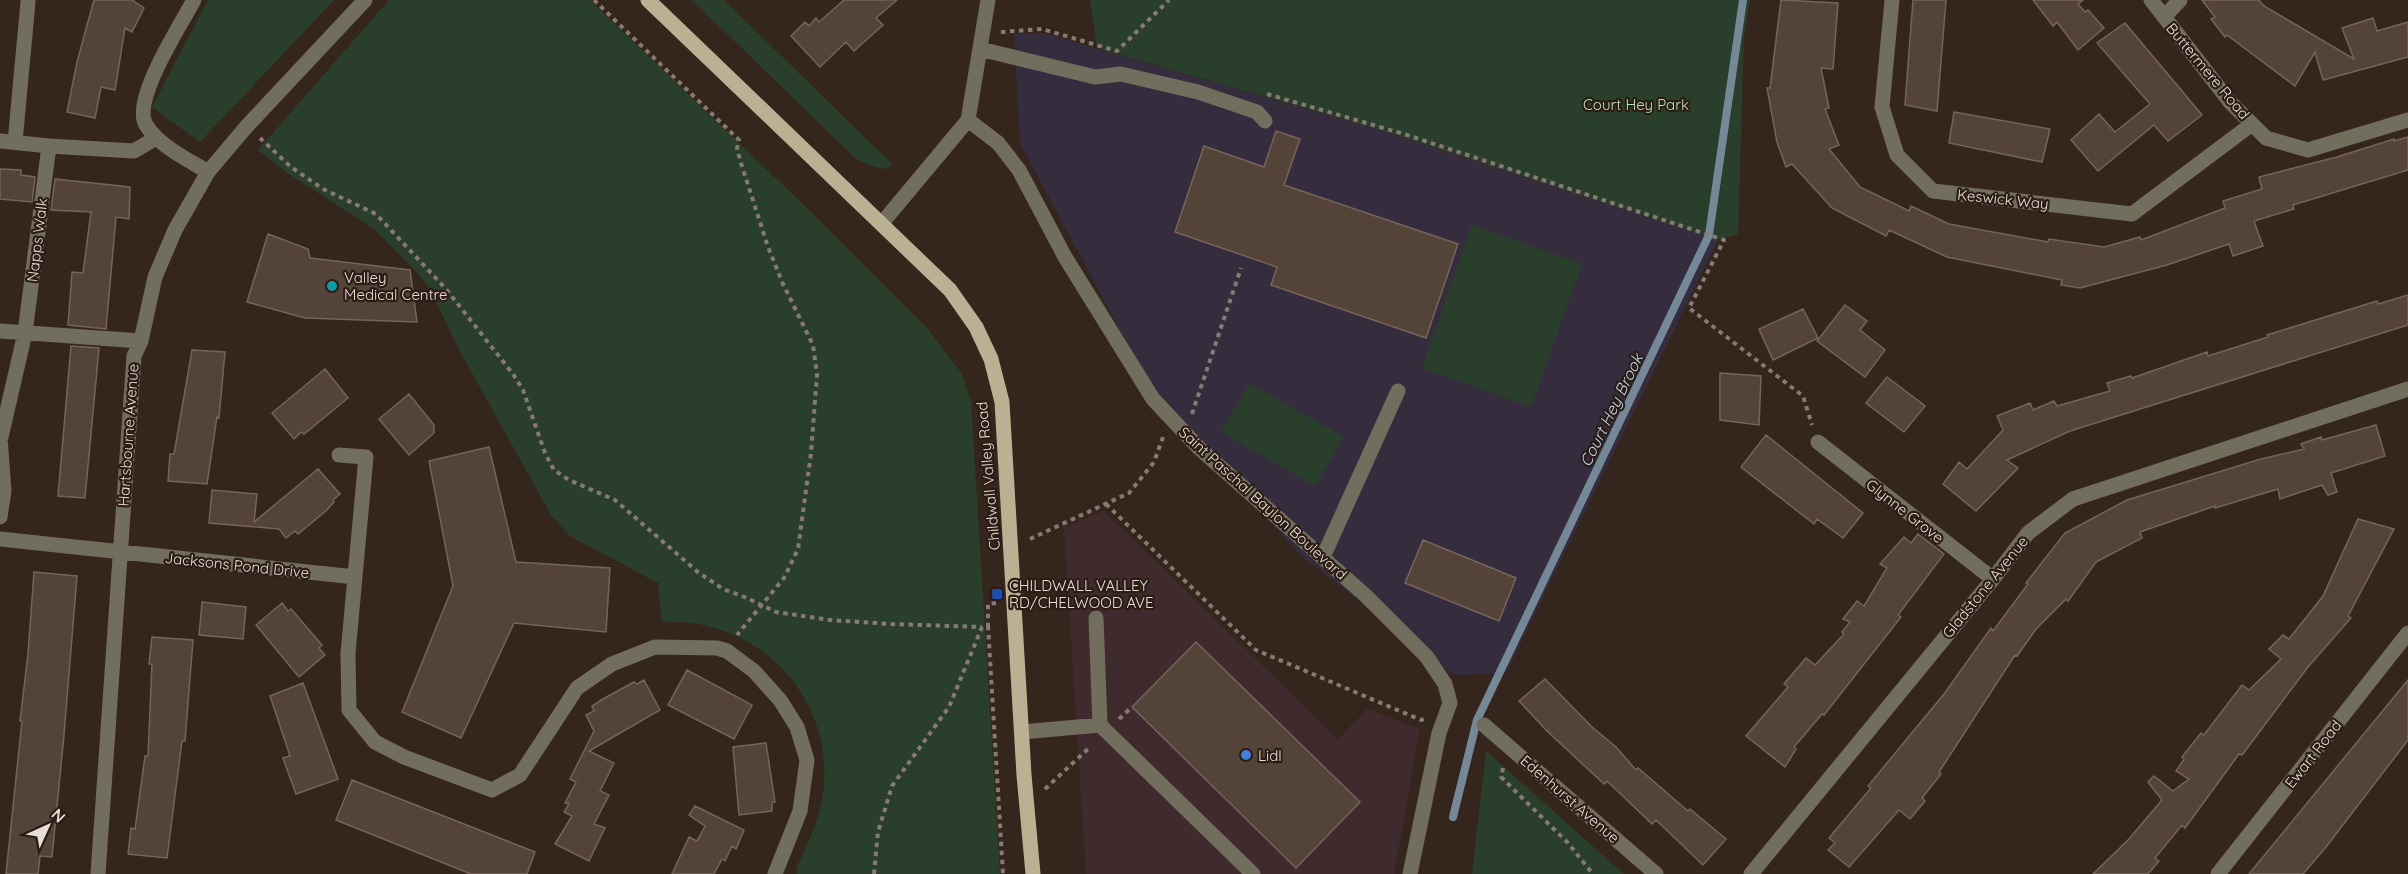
<svg xmlns="http://www.w3.org/2000/svg" width="2408" height="874" font-family="Quicksand,sans-serif">
	<style>
		.commercial { fill: #3f2b2e }
		.education { fill: #352d3e }
		.green { fill: #2a3f2b }
		.lines { fill: none; stroke-linecap: round; stroke-linejoin: round }
		.stream { stroke: #758897; stroke-width: 8 }
		.building { fill: #544339; stroke: #76645a; stroke-width: 1.5 }
		.path { stroke: #877a73; stroke-width: 4; stroke-dasharray: 4.5 4.5; stroke-linecap: butt }
		.minor { stroke: #726e5e; stroke-width: 15 }
		.major { stroke: #bbb192; stroke-width: 15 }
		.culture-dot { fill: #0f9aa8; stroke: #2b1c14; stroke-width: 2 }
		.transit-dot { fill: #1a4fb4; stroke: #2b1c14; stroke-width: 2 }
		.shop-dot { fill: #3f7fe0; stroke: #2b1c14; stroke-width: 2 }
		.labels { text-anchor: middle; dominant-baseline: central; stroke-width: 4.5; stroke-linejoin: round; paint-order: stroke }
		.street-label { font-size: 15px; fill: #e8ded8; stroke: #2b1c14 }
		.park-label { font-size: 15px; fill: #b3e5b5; stroke: #2b1c14 }
		.poi-label { font-size: 15px; fill: #e8ded8; stroke: #2b1c14; text-anchor: start }
		.water-label { font-size: 16px; font-style: italic; fill: #bcdcf6; stroke: #2b1c14 }
	</style>
	<rect width="100%" height="100%" fill="#35261d"/>
	<path class="commercial" d="M1104,511l234,228 29,-30 53,20 -26,145h-308l-22,-347z"/>
	<path class="education" d="M1043,33l341,98 334,109 -212,433 -52,2 -154,-120 -148,-165 -132,-247 -6,-109z"/>
	<path class="green" d="M208,0h126l-134,142 -48,-35z
		M389,0h201l222,213 115,115 35,46 9,28 29,472h-203v-7c10,-23 23,-47 26,-73 13,-96 -65,-178 -161,-172l-4,-39 -88,-47 -19,-21 -88,-158 -34,-69 -15,-19 -40,-40 -85,-55 -31,-24z
		M692,0h32l169,165 -6,4c-12,-2 -21,-4 -32,-11z
		M1090,0h660l-6,36 -6,198 -20,6 -334,-109 -287,-83z
		M1472,225l110,39 -51,143 -109,-39z
		M1249,383l95,54 -29,49 -94,-54z
		M1486,751l138,123h-152z"/>
	<g class="lines">
		<path class="stream" d="M1453,817l24,-97 232,-485 34,-235"/>
	</g>
	<path class="building" d="M94,0h38l12,8 -12,24 -7,-4 -10,62 -14,-3 -6,31 -28,-6 10,-50z
		M844,0h53l-21,18 7,7 -29,26 -8,-9 -26,25 -29,-31 14,-14 4,4 7,-8 3,4z
		M1781,0l57,3 -5,66 -12,-1 8,40 -4,1 14,36 -10,4 31,38 49,24 2,-5 38,18 99,18 1,-3 55,8 36,-10 1,3 84,-32 -2,-7 39,-12 -3,-12 78,-20 57,-18v2l14,-4v33l-115,35 1,4 -40,12 9,25 -30,10 -4,-12 -62,21 -87,23 -19,-3 1,-5 -115,-23 -58,-27 -3,6 -54,-28 -40,-44 -6,3 -9,-25 -10,-54h3z
		M1913,0h33l-9,111 -32,-6z
		M2033,0h50l-5,4 7,8 3,-2 16,18 -26,22 -21,-28 -4,4z
		M2202,0h57l5,6 90,53 -12,-31 31,-10 4,13 31,-9v35l-85,23 -8,-28 -20,34 -68,-51 -2,2 -14,-18 4,-2z
		M2125,23l77,92 -34,26 -14,-16 -56,46 -27,-31 28,-26 16,18 35,-28 -53,-61z
		M1954,112l96,17 -8,33 -93,-19z
		M1276,131l24,8 -16,46 174,59 -32,94 -155,-53 6,-18 -102,-35 29,-86 60,21z
		M0,169l21,1v5l14,2 -3,25 -32,-3z
		M55,179l75,8 -1,32 -13,-2 -10,112 -38,-4 4,-53 11,1 8,-61 -40,-2z
		M268,234l40,15 2,9 100,12 7,52 -112,-4 -58,-16z
		M2408,295v30l-338,106 -63,29 11,8 -42,43 -33,-27 16,-22 8,7 36,-39 -6,-14 33,-13 3,7 21,-9 3,5 53,-15 -3,-8 24,-7 1,2 75,-26 1,4 60,-19 -1,-2 110,-34 1,3z
		M1845,305l22,16 -7,9 25,20 -20,27 -48,-36z
		M1803,309l15,29 -45,22 -14,-31z
		M71,346l28,2 -14,150 -27,-2z
		M192,350l33,2 -6,66 -2,-1 -10,67 -39,-3 2,-27h4z
		M325,369l23,29 -44,36 -3,-2 -7,7 -22,-26z
		M1720,373l41,3 -2,49 -39,-5z
		M1887,377l38,29 -21,26 -38,-29z
		M409,394l25,31v8l-25,22 -30,-36z
		M2376,425l9,31 -54,17 6,19 -9,3 -6,-10 -42,14 -2,-10 -63,19v-2l-75,26 2,6 -46,24 -28,39 -2,-2 -30,30 -19,27 -2,-1 -76,117 2,2 -19,24 3,3 -15,18 -11,-9 -50,57 -21,-17 7,-7 -6,-5 42,-50 -3,-2 76,-92 47,-66 2,3 35,-47 -2,-1 39,-50 62,-33 134,-41 43,-10 -3,-5 20,-7 1,3z
		M1766,435l97,78 -20,25 -26,-19 -3,5 -73,-57z
		M489,447l27,115 94,6 -4,64 -92,-9 -53,115 -59,-26 51,-126 -24,-125z
		M318,469l22,25 -7,6 1,2 -7,8 -29,24 -3,-3 -9,7 -7,-9 -70,-6 3,-33 45,4 -3,28z
		M2358,519l36,10 -46,87 3,2 -43,49 -66,88 -3,-1 -54,74 -3,-3 -27,33 4,3 -11,13h-55l36,-35 33,-39 -14,-18 6,-6 19,15 16,-12 -13,-8 8,-12 -2,-2 19,-24 3,2 38,-50 7,5 32,-31 -12,-10 14,-14 6,4 34,-43z
		M1918,534l26,20 -46,61 3,2 -77,98 -2,-1 -28,33 2,2 -11,18 -39,-31 42,-49 -4,-3 22,-26 9,7 29,-31 -2,-2 8,-10 -7,-3 14,-18 7,5 23,-38 -7,-4 24,-27 7,6z
		M1423,540l93,38 -17,43 -94,-38z
		M34,572l43,4 -13,159 -12,122 -12,-1 -2,18h-32l16,-153h-2l8,-67z
		M202,602l44,5 -3,32 -44,-4z
		M282,603l6,8 3,-2 31,36 -3,3 6,7 -26,22 -43,-52z
		M152,637l41,3 -8,101h-3l-15,117 -39,-4 3,-26 4,1 10,-73h3l4,-92h-3z
		M1196,642l164,160 -64,66 -164,-161z
		M687,670l65,35 -18,34 -66,-34z
		M1545,679l47,48 24,20 20,23 2,-2 50,43 2,-2 36,30 -23,26 -47,-45 -4,4 -45,-43 -3,3 -57,-53 -28,-30z
		M644,680l16,30 -71,41 25,12 -14,28 9,4 -15,29 11,4 -16,33 -34,-17 17,-28 -8,-4 5,-8 -4,-1 11,-21 -6,-3 24,-48 -8,-16 8,-4 -2,-5 11,-7 31,-17 3,2z
		M2408,680v60l-82,107 -23,27h-54z
		M303,683l35,96 -42,15 -13,-36 7,-2 -20,-60z
		M766,743l9,59h-3v9l-33,4 -6,-68z
		M352,780l183,72 -8,22h-56l-135,-54z
		M695,806l49,24 -8,19 -4,-3 -7,15 -3,-2 -8,15h-42l17,-37 8,4 8,-15 -16,-11z"/>
	<g class="lines">
		<path class="path" d="M594,0l145,140 -2,8 3,12 28,87 15,37 30,61 4,30 -6,78 -13,96 -14,29 -47,57
			M1001,32l41,-3 75,22 52,-51
			M1267,94l137,40 320,106 -35,68 114,88 9,29
			M260,138l31,29 32,22 53,25 70,75 67,85 10,16 22,63 9,17 15,10 46,20 84,73 24,16 24,9 29,14 54,8 61,4 91,3
			M1192,414l49,-146
			M1106,504l150,146 165,70 3,-1
			M1030,539l99,-46 25,-31 9,-25
			M988,626l15,248
			M1119,719l13,-12
			M1503,768l-2,9 67,66 25,31
			M1045,789l45,-42
			M874,874l4,-42 14,-46 57,-79 33,-80 6,-1v-22l8,-1"/>
		<path class="minor" d="M194,0c-13,24 -63,101 -48,125 13,21 41,34 62,47
			M1892,0l-10,107 15,48 36,36 199,23 120,-90
			M2151,0l79,102 36,36 42,12 100,-30
			M2164,17l16,-17
			M980,49l115,28 26,-3 77,18 59,20 8,9
			M968,120l30,23 21,27 46,87 88,142 47,50 165,146 62,62 18,27 5,19 -11,30 -29,141
			M0,141l49,5 85,5 22,-13
			M15,142l13,-140
			M882,223l86,-103 20,-120
			M0,331l141,10
			M0,437l4,54 -4,26
			M1,437l24,-104 24,-187
			M1818,442l175,137
			M339,455l27,2 -18,196 1,57 26,32 29,15 88,33 28,-15 57,-87 35,-24 43,-17 62,1 10,3 27,20 26,29 17,27 10,33 -7,51 -25,63
			M0,539l355,38
			M1323,557l75,-166
			M1096,618l4,107
			M1484,725l172,149
			M1022,732l78,-7 153,149
			M98,874l36,-518 7,-15 14,-64 20,-47 33,-58 39,-46 118,-126
			M1751,874l242,-295 35,-46 45,-34 335,-110
			M2218,874l190,-241"/>
		<path class="major" d="M648,0l302,290 26,37 15,32 11,43 22,373 9,99"/>
	</g>
	<circle class="culture-dot" cx="332" cy="286" r="6"/>
	<rect class="transit-dot" x="991" y="588" width="12" height="12" rx="3"/>
	<circle class="shop-dot" cx="1246" cy="755" r="6"/>
	<g class="labels">
		<g class="street-label">
			<text transform="translate(2208 71) rotate(50)">Buttermere Road</text>
			<text transform="translate(2003 199) rotate(6)">Keswick Way</text>
			<text transform="translate(37 240) rotate(-83)">Napps Walk</text>
			<text transform="translate(128 435) rotate(-86)">Hartsbourne Avenue</text>
			<text transform="translate(988 476) rotate(-95)">Childwall Valley Road</text>
			<text transform="translate(1263 503) rotate(42)">Saint Paschal Baylon Boulevard</text>
			<text transform="translate(1905 511) rotate(38)">Glynne Grove</text>
			<text transform="translate(237 565) rotate(6)">Jacksons Pond Drive</text>
			<text transform="translate(1985 587) rotate(-51)">Gladstone Avenue</text>
			<text transform="translate(2313 754) rotate(-52)">Ewart Road</text>
			<text transform="translate(1570 799) rotate(41)">Edenhurst Avenue</text>
		</g>
		<g class="park-label">
			<text x="1636" y="104">Court Hey Park</text>
		</g>
		<g class="poi-label">
			<text x="344" y="277">Valley<tspan x="344" dy="17">Medical Centre</tspan></text>
			<text x="1009" y="585">CHILDWALL VALLEY<tspan x="1009" dy="17">RD/CHELWOOD AVE</tspan></text>
			<text x="1258" y="755">Lidl</text>
		</g>
		<g class="water-label">
			<text transform="translate(1611 410) rotate(-64)">Court Hey Brook</text>
		</g>
	</g>
	<g transform="translate(48 826) rotate(45)" stroke="#2b1c14" stroke-width="4.5" paint-order="stroke">
	<path d="M0-4.5L10 22L0 15L-10 22Z" fill="#e8ded8"/>
	<text y="-9" font-size="16" font-weight="bold" text-anchor="middle" fill="#e8ded8">N</text>
	</g>
</svg>
